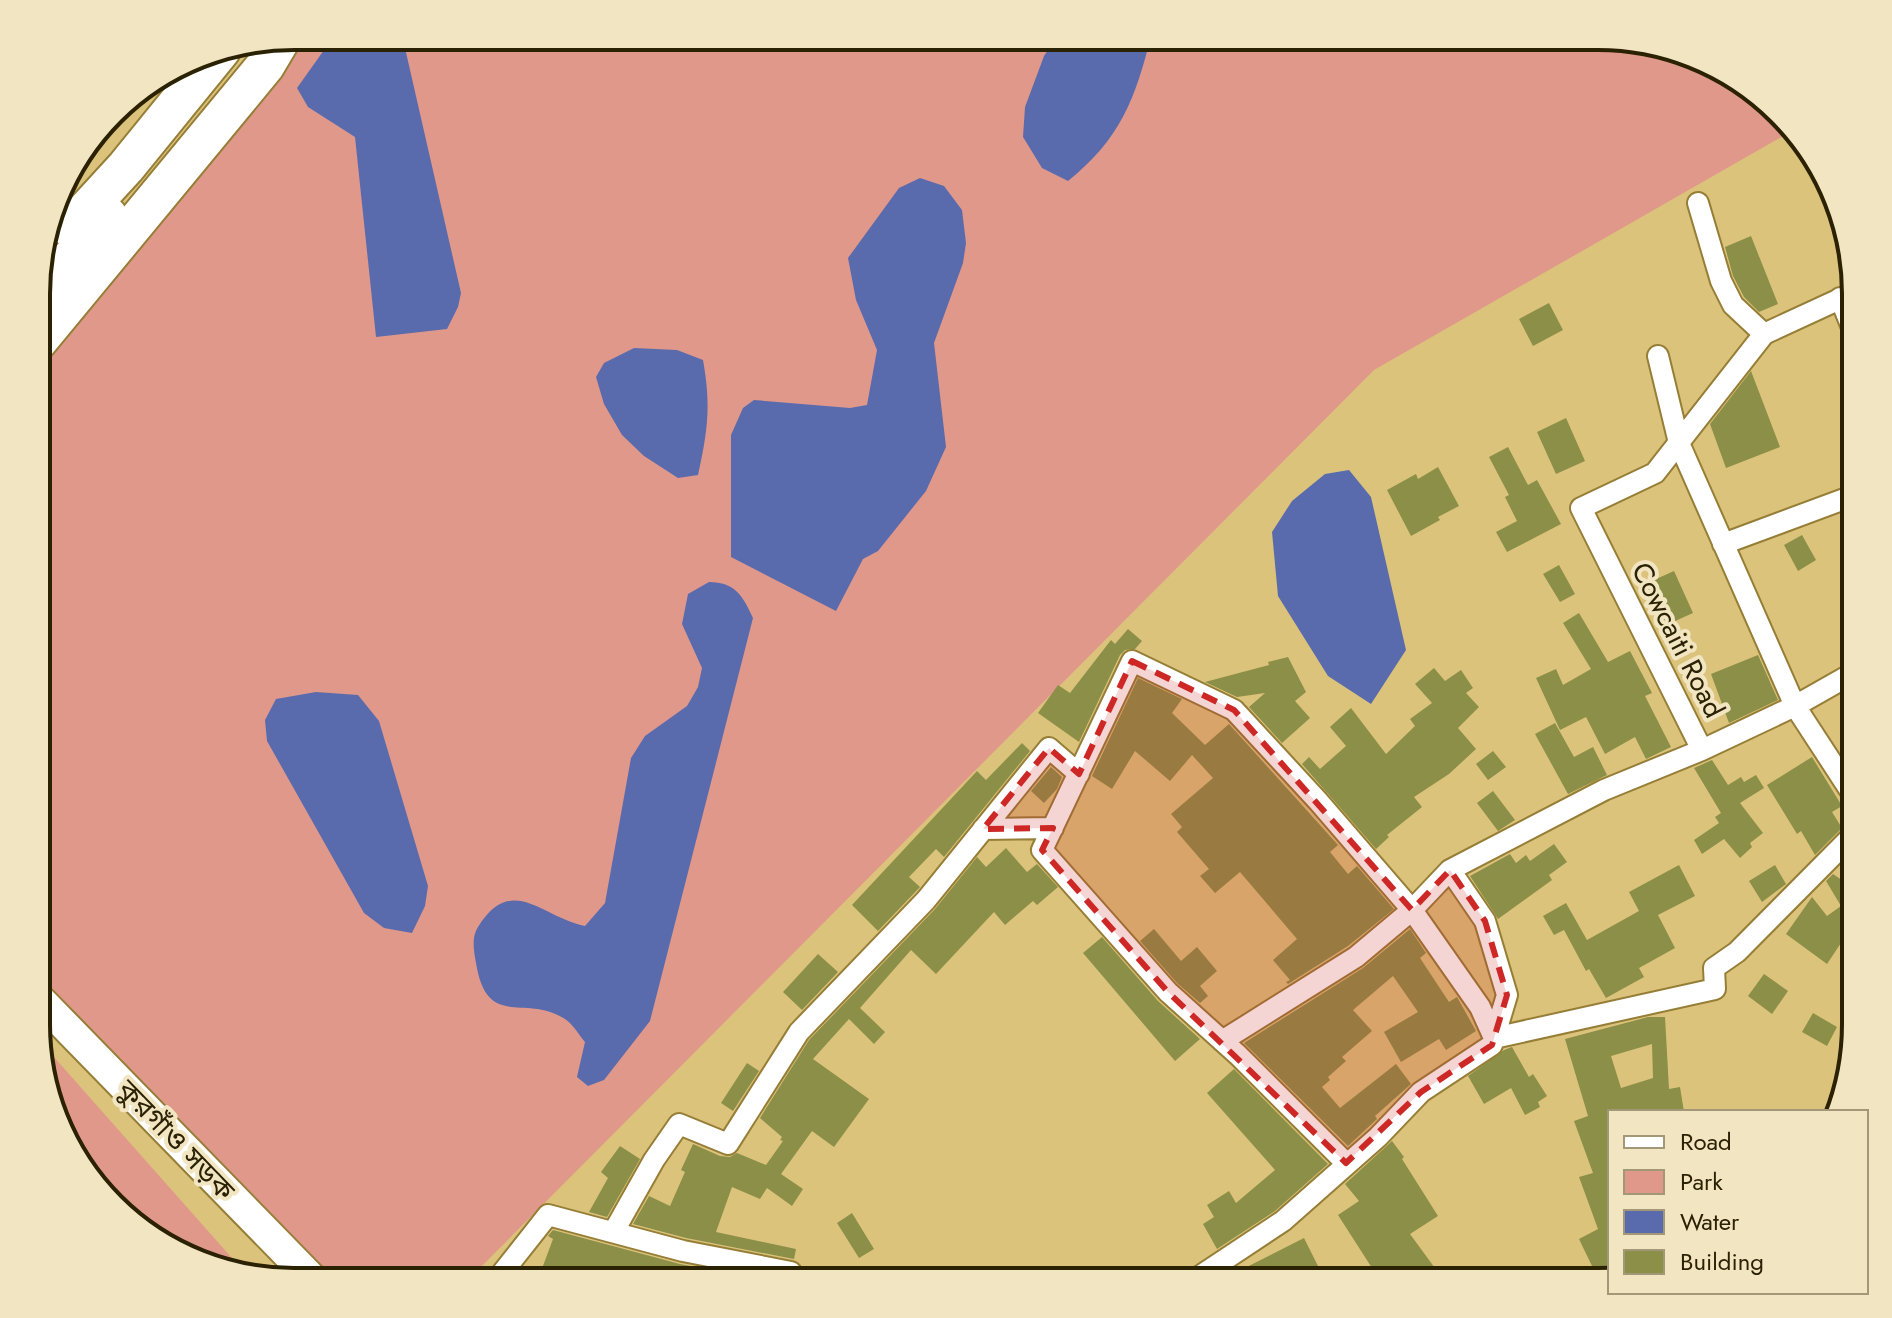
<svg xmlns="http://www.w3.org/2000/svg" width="1892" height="1318" font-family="Jost,'Noto Sans Bengali',sans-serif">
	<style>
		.green { fill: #e0988b }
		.water { fill: #596bac }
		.building { fill: #8c8f47; fill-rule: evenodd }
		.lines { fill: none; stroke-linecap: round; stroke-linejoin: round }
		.street-casing { stroke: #967e37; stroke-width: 24 }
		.secondary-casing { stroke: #967e37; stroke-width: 34 }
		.highway-casing { stroke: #967e37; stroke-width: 42 }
		.street { stroke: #fff; stroke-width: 20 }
		.secondary { stroke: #fff; stroke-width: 30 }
		.highway { stroke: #fff; stroke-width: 38 }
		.marked { fill: #cd2826; fill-opacity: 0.2; stroke: #cd2826; stroke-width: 6; stroke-dasharray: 16 10; stroke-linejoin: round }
		.labels { text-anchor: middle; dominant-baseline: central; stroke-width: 8; stroke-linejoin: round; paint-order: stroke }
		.street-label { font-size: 28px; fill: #2b2103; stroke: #f1e5c2 }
		.rim { fill: none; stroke: #2b2103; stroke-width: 4 }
	</style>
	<rect width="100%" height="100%" fill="#dcc37b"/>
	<path class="green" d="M294,36l1321,1 67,13 73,39 37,42 -418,239 -908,912 -152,-1 -276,-282v-641z
		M38,1039l209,236 -37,-7 -73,-39 -67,-76 -32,-95z"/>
	<path class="water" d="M334,36h64l7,12 56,245 -3,14 -11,22 -71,8 -21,-200 -47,-30 -11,-19z
		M1057,36h94c-16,64 -31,103 -83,145l-26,-13 -19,-31 2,-30 19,-51z
		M920,178l24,8 18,24 4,33 -3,20 -29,80 12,104 -20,44 -48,60 -15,8 -27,52 -105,-54v-122l12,-27 11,-8 96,8 17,-3 10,-55 -21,-50 -8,-42 51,-70z
		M634,348l43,2 26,10c8,45 5,70 -5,115l-20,3 -34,-22 -22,-21 -18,-31 -8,-27 8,-14z
		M1349,470l22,27 35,153 -35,54 -43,-28 -50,-80 -6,-64 20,-31 33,-27z
		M709,582c26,0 34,14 44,36l-103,403 -46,59 -16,6 -11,-9 8,-35c-6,-7 -12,-18 -20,-23 -39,-26 -78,12 -89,-56 -2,-12 -5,-25 2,-36 34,-54 63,-10 107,-1l20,-23 26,-145 14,-22 42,-30 11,-19 4,-19 -20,-44 6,-30z
		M316,692l42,3 21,26 49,165 -3,20 -13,27 -28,-5 -20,-15 -97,-172 -2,-21 11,-21z"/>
	<path class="building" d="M1751,236l27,68 -19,8 -15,-15 -11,-21 -8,-29z
		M1549,303l14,27 -30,16 -14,-27z
		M1751,371l29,76 -54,21 -16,-44z
		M1566,418l19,43 -29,13 -19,-42z
		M1508,447l20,38 9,-5 24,44 -54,28 -11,-20 21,-11 -12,-24 4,-2 -20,-38z
		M1438,467l21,39 -21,11 2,3 -29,16 -24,-46 29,-16 2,5z
		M1802,535l14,25 -18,11 -14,-26z
		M1559,565l16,29 -15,8 -17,-28z
		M1674,571l19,42 -29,13 -19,-42z
		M1579,613l29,49 22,-11 22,42 -7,3 26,51 -25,12 -11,-22 -30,17 -19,-37 -26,13 -24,-52 20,-9 7,16 28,-16 -28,-46z
		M1128,629l14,12 -7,8 -10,1 -5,5 -41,87 -41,-29 20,-28 12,8 41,-53 4,4z
		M1758,655l20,45 -49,23 -18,-49z
		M1288,657l18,35 -11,9 15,17 -28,25 -33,-36 16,-14 -28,4 -32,-15 64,-17 -1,-3z
		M1434,668l11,13 16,-11 12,18 -7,5 13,14 -21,21 18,21 -27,25 -35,23 8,10 -35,28 2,2 -13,12 -74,-85 7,-7 11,12 26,-23 -16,-19 21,-19 35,46 29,-28 -5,-7 22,-16 -17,-19z
		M1138,678l44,21 -10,14 33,32 24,-21 109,121 -8,7 18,22 9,-8 37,43 -46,37 -60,38 -2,-2 4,-2 -17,-20 24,-21 -57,-67 -25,21 -15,-17 9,-7 -32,-37 5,-5 -11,-13 42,-36 -21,-23 -22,26 -35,-30 -23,38 -20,-13z
		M1555,723l19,34 19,-10 14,28 -39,19 -33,-60z
		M1022,743l8,8 -86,106 -8,-8 -27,28 11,10 -42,44 -26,-26 125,-134 9,9z
		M1493,751l13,16 -18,13 -12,-16z
		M1812,757l30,49 -10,6 10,16 -27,27 -14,-24 -4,3 -30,-49z
		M1712,760l16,25 13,-8 3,5 12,-7 8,13 -24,15 23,30 -13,10 2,4 -12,11 -16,-19 -22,15 -8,-14 25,-17 -4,-6 6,-4 -27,-45z
		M1051,767l11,10 -5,12 -13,14 -13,-12z
		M1493,791l22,29 -17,11 -21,-28z
		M1554,844l13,18 -18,13 3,5 -54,39 -28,-43 40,-22 6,9 10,-8 4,6z
		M1006,848l21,24 10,-8 21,23 -21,18 -4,-4 -28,24 -11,-13 -58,62 -25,-24 -51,58 25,24 -11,12 -25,-25 -36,40 56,40 -35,48 -22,-16 -31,43 22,15 -11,17 -25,-18 -7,11 -28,-12 -16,45 80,17 -2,10 -108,-21 -53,-14 16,-28 21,10 15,-34 -4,-2 12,-26 27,12 10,1 7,-4 29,12 17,-24 -3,-1 2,-3 -22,-19 49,-78 126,-131 42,-52 9,10z
		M1679,865l16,31 -37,19 17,33 -36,20 5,9 -38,21 -17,-29 -3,2 -22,-41 -10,5 -11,-19 23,-13 21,37 52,-29 -10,-19z
		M1775,865l11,19 -24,18 -13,-21z
		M1833,874l22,15v40l-2,-4 -26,39 -41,-30 26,-37 15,19 14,-10 -15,-25z
		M1154,929l27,32 16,-14 20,24 -17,15 8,10 -8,7 -23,-20 -37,-42z
		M1410,929l16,24 -6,5 29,44 8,-5 19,34 -30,19 -7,-11 -38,23 -17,-30 34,-20 -25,-36 -40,34 19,21 -30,26 4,4 -18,16 2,3 -8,7 18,21 56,-44 15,20 -36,32 2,3 -29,27 -104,-103 119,-75z
		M1102,937l56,64 42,38 -25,22 -92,-108z
		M818,954l20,18 -36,38 -19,-18z
		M1764,974l24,17 -16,23 -24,-18z
		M1813,1013l24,14 -10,19 -25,-14z
		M1648,1017h17l4,72 11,-2 4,25h-74v167l-11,3h-40l33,-16 -13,-27 19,-10 -19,-52 14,-4 -19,-52 14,-5 -23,-77zM1652,1044l1,34 -32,10 -10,-32z
		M1512,1047l17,30 4,-3 14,22 -9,6 2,5 -15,8 -14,-27 -27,16 -16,-28 36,-26z
		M747,1063l12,8 -26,40 -12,-8z
		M1234,1069l94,95 -53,47 -58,38 -14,-25 11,-7 -7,-12 22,-14 7,12 39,-33 -68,-77z
		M1392,1141l12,16 -2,2 36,57 -28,18 30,41 -10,7h-49l-43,-67 21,-14 -14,-17z
		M620,1146l20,13 -33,58 -18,-5 19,-34 -7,-6z
		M852,1213l22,36 -15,9 -22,-35z
		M553,1230l127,34 58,11 -1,7h-200l16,-43 -5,-3z
		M1304,1238l22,44h-109z"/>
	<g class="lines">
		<defs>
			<path id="street" d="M1698,203l23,78 12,24 31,29 91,-42
				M1840,298l15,37
				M1658,356l21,87 116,263 60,92
				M1723,544l132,-49
				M1702,750l93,-44 60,-34
				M983,829l70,-1
				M1222,1041l134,-84 56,-47 38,-40 154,-80 98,-40 -121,-242 74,-35 109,-139
				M1346,1163l-108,-108 -70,-63 -126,-142 90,-189 102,49 84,91 94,109 68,97 14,31 221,-49 -1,-21 23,-16 118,-119
				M614,1231l40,-71 25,-36 49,20 71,-112 127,-132 123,-152 30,26
				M495,1282l53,-67 135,36 108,21 -2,10
				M1191,1282l92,-61 95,-84 43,-45 71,-47 15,-50 -22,-74 -35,-51"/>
			<path id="secondary" d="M38,998l276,283"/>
			<path id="highway" d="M70,228l56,-61 95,-117
				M38,296l70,-80
				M38,341l227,-275 16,-27"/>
		</defs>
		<use href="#street" class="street-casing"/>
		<use href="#secondary" class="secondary-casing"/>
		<use href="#highway" class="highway-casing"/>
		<use href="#street" class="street"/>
		<use href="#secondary" class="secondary"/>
		<use href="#highway" class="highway"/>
	</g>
	<path class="marked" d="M1132,661l102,49 178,200 38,-40 35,51 22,74 -15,50 -71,47 -75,71 -178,-171 -126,-142 11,-22 -70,1 66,-81 30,26z"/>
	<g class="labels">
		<g class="street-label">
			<text transform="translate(1678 640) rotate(63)">Cowcaiti Road</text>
			<text transform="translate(176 1140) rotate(46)">কুরগাঁও সড়ক</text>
		</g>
	</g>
	<path d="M0 0H1892V1318H0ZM294 50H1598A244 244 0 0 1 1842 294V1024A244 244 0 0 1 1598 1268H294A244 244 0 0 1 50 1024V294A244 244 0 0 1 294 50Z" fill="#f1e5c2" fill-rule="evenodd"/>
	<path class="rim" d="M294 50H1598A244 244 0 0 1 1842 294V1024A244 244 0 0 1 1598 1268H294A244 244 0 0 1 50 1024V294A244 244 0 0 1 294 50Z"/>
	<rect x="1608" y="1110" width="260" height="184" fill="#f1e5c2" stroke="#a29776" stroke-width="2"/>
	<rect x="1624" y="1136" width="40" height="12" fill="#ffffff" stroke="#a29776" stroke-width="2"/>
	<text x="1680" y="1150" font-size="24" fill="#2b2103">Road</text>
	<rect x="1624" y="1170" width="40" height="24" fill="#e0988b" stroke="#a29776" stroke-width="2"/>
	<text x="1680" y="1190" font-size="24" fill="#2b2103">Park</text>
	<rect x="1624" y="1210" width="40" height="24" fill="#596bac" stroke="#a29776" stroke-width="2"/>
	<text x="1680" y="1230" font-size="24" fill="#2b2103">Water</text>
	<rect x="1624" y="1250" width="40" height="24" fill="#8c8f47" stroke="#a29776" stroke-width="2"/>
	<text x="1680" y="1270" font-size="24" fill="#2b2103">Building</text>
</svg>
